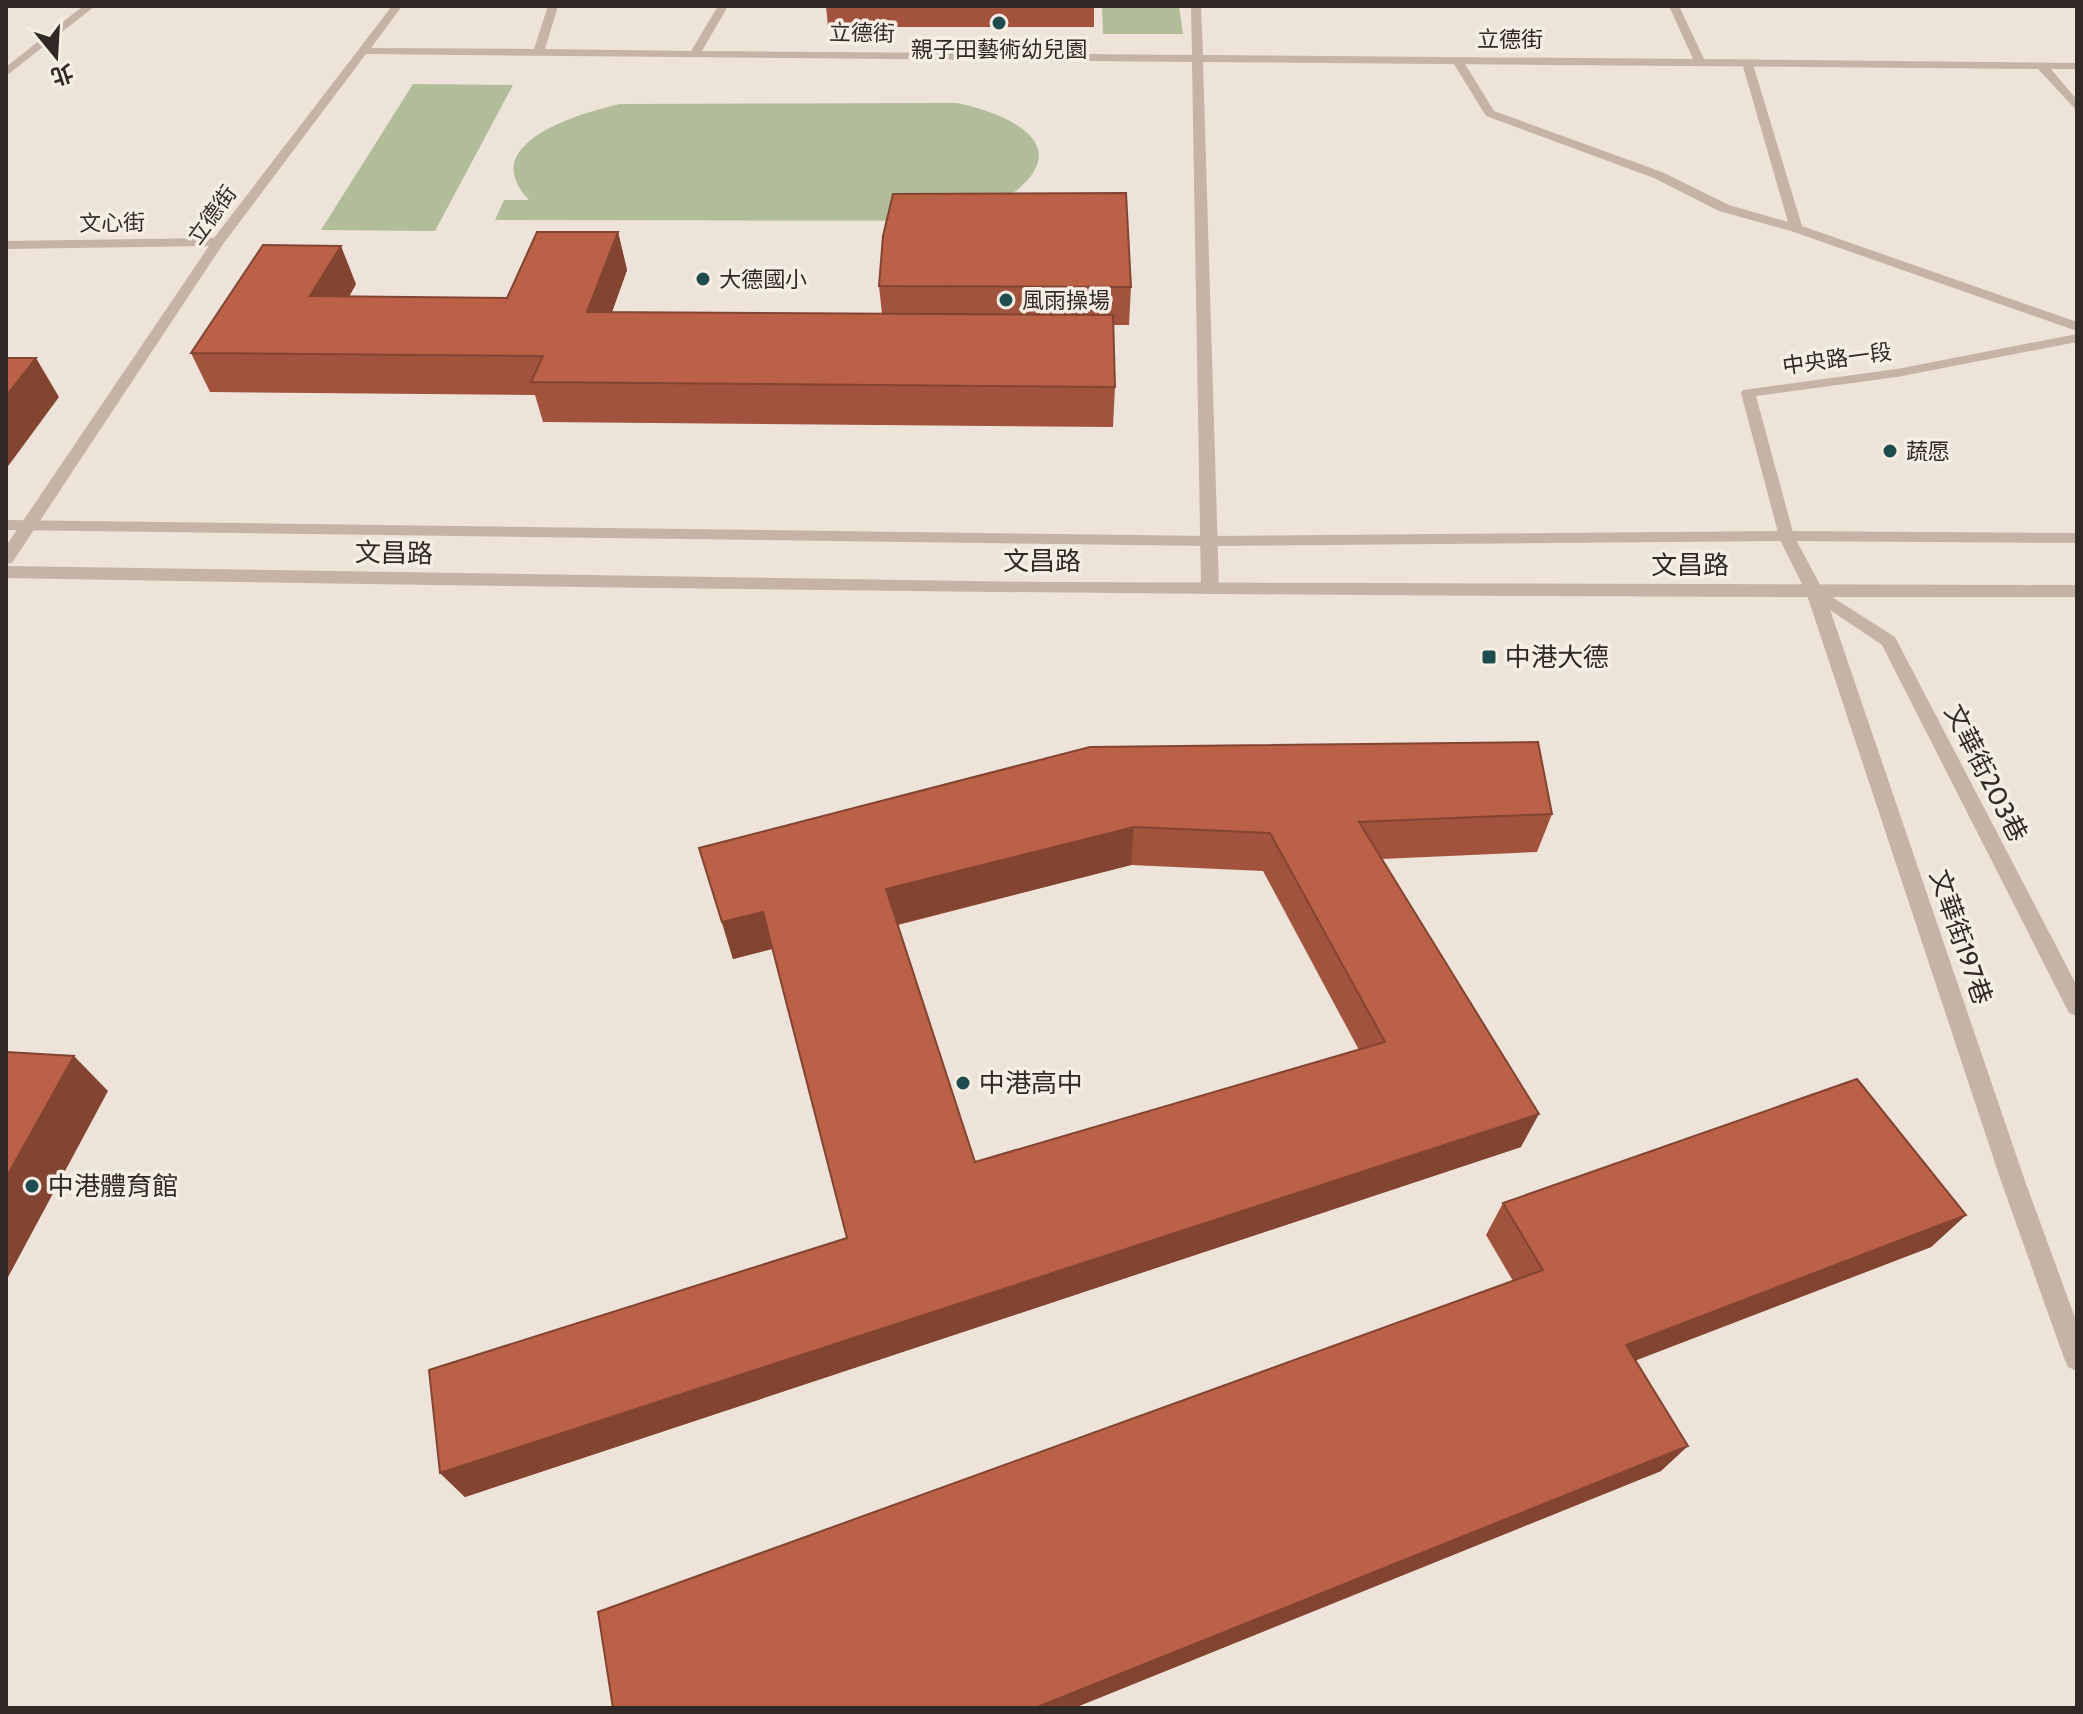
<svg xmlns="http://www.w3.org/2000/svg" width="2083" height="1714" font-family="Cabin,'Noto Sans TC',sans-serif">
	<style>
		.green { fill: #b1bc99 }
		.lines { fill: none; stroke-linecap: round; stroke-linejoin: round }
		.service { fill: #c5b3a5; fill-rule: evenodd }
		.minor { fill: #c5b3a5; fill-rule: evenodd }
		.tertiary { fill: #c5b3a5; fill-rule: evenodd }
		.wall { fill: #a1533e; fill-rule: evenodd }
		.shaded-wall { fill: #834432 }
		.building { fill: #bb6148; stroke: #834432; stroke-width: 2; fill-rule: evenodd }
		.poi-dot { fill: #1f4d4f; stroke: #f7ede3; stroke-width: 3 }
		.labels { text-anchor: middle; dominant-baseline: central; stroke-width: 7; stroke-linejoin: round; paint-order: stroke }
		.far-street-label { font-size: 22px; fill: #312926; stroke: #f7ede3 }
		.far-poi-label { font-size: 22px; fill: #312926; stroke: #f7ede3; text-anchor: start }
		.street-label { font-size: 26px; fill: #312926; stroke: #f7ede3 }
		.poi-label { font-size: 26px; fill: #312926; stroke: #f7ede3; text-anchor: start }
	</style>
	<rect width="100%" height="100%" fill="#eee3d8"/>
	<path class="green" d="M1102,6h77l4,28h-80z
		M413,84l100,1 -78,146 -114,-1z
		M957,103c53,11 123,43 51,94l112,24 -625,-1 9,-20h25c-55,-57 52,-87 91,-96z"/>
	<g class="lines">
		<path class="service" d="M1454,59h8l32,52 168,61 67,33 59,17 -46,-159 10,-2 50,165 275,96v9l-286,-100 -72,-20 -65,-33 -168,-62 -34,-55z
			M2077,334v8l-180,35 -141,19 38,140 -8,5 -6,-1 -39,-147 2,-3 154,-21z
			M1815,586l80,51 182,349v30l-8,-3 -187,-368 -73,-49 -3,-4 3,-4z"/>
		<path class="minor" d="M83,6h12l-89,70v-9z
			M392,6h10l-31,42 163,1 14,-43h10l-13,43 146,2 27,-45h10l-26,45 490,4 -1,-49h10l2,49 490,4 -24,-53h10l25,53 373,4v6h-26l26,31v11l-39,-42 -835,-7 16,526 -9,6 -9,-6 -9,-526 -826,-8 -143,190 -211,319 -6,1v-18l203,-300 -203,3v-8l208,-3z
			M1786,531l8,5 30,56 201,589 52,142v48l-9,-4 -4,-9 -63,-177 -195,-589 -28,-56z"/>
		<path class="tertiary" d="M6,520l1205,16 575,-5 291,2v10l-291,-2 -575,5 -1205,-16z
			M6,566l1036,16 1035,3v12c-690,1 -1381,-7 -2071,-19z"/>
	</g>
	<path class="wall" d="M826,6h268v21h-266z
		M618,232l9,38 -15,42 270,2 -3,-28 252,1 -2,38h-16l2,62 -2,40 -570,-5 -8,-27 -325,-3 -19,-39 165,-69 -7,13 158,1z
		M1090,747l462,67 -15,38 -155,7 139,288 -1056,350 -25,-24 407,-235 -75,-289 -39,10 -34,-111zM1131,865l132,6 96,179 -384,112 -77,-237z
		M1503,1203l463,12 -35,32 -295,113 25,111 -587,237h-461l900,-427 -27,-46z"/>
	<path class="shaded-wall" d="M618,232l9,38 -29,81 -11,-39z
		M341,246l15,38 -30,51 -16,-39z
		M36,358l23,39 -53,72v-73z
		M1134,827l-3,38 -240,61 -5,-37z
		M763,912l9,37 -39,10 -11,-37z
		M74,1056l34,35 -102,190v-103z
		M1539,1114l-18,33 -1056,350 -25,-24z
		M1966,1215l-35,32 -328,126 23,-28z
		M1688,1446l-27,25 -587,237h-39z"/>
	<path class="building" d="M1126,193l5,94 -252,-1 4,-50 10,-42z
		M537,232h81l-31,80 526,3 2,72 -584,-5 12,-26 -352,-3 72,-108 78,1 -31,50 197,2z
		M6,358h30l-30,38z
		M1538,742l14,72 -193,8 180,292 -1099,359 -11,-103 418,-132 -84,-326 -41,10 -23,-74 391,-101zM1134,827l136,6 115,209 -410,120 -89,-273z
		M6,1052l68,4 -68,122z
		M1857,1079l109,136 -340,130 62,101 -653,262h-422l-15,-96 945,-342 -40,-67z"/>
	<g class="poi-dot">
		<circle cx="999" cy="23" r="8"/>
		<circle cx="703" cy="279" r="8"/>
		<circle cx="1006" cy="300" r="8"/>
		<circle cx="1890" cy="451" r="8"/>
		<rect x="1481" y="649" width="16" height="16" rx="4"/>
		<circle cx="963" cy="1083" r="8"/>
		<circle cx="32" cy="1186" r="8"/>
	</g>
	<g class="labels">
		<g class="far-street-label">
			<text transform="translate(862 33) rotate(1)">立德街</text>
			<text x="1510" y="39">立德街</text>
			<text transform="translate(212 215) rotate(-54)">立德街</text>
			<text transform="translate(112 223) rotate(-1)">文心街</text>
			<text transform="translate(1837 359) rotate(-8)">中央路一段</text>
		</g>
		<g class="far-poi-label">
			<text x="999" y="49" text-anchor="middle">親子田藝術幼兒園</text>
			<text x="719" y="279">大德國小</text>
			<text x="1022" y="300">風雨操場</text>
			<text x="1906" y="451">蔬愿</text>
		</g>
		<g class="street-label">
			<text transform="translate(394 553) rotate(1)">文昌路</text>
			<text x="1042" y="561">文昌路</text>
			<text x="1690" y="565">文昌路</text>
			<text transform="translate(1986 773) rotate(63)">文華街203巷</text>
			<text transform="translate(1961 937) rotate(71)">文華街197巷</text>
		</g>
		<g class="poi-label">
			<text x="1505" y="657">中港大德</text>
			<text x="979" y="1083">中港高中</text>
			<text x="48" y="1186">中港體育館</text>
		</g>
	</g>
	<rect width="2083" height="1714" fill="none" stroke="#312926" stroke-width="16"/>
	<g transform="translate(56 56) rotate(162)" stroke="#f7ede3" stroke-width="6" paint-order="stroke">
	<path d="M0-6L14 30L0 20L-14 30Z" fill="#312926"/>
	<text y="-12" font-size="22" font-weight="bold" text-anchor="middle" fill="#312926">北</text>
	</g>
</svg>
